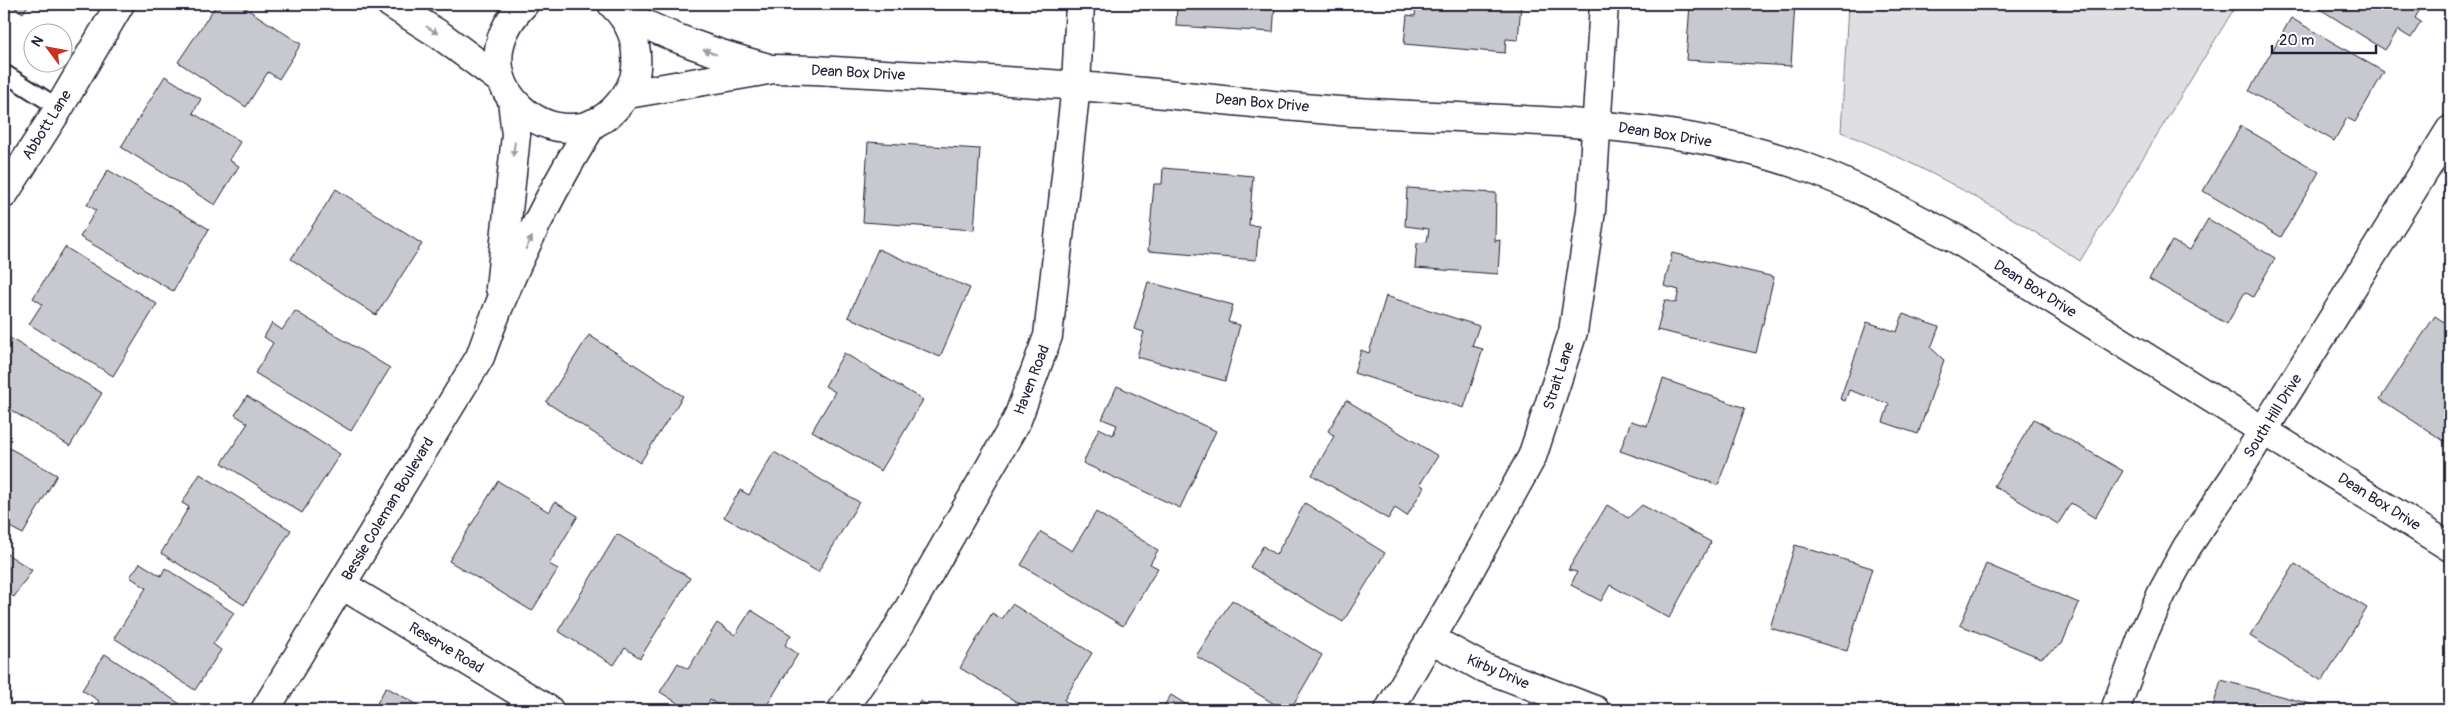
<svg xmlns="http://www.w3.org/2000/svg" width="2454" height="714" font-family="Pangolin,sans-serif">
	<style>
		.green { fill: #dfdfe2; stroke: #80808e }
		.building { fill: #c8c8cf; stroke: #22223b }
		.lines { fill: none; stroke-linecap: round; stroke-linejoin: round }
		.service-casing { stroke: #22223b; stroke-width: 20 }
		.minor-casing { stroke: #22223b; stroke-width: 31 }
		.tertiary-casing { stroke: #22223b; stroke-width: 31 }
		.service { stroke: #fff; stroke-width: 16 }
		.minor { stroke: #fff; stroke-width: 28 }
		.tertiary { stroke: #fff; stroke-width: 28 }
		.oneway { fill: #9c9ca7 }
		.labels { text-anchor: middle; dominant-baseline: central; stroke-width: 5; stroke-linejoin: round; paint-order: stroke }
		.street-label { font-size: 15px; fill: #22223b; stroke: #fff }
	</style>
	<rect width="100%" height="100%" fill="#fff"/>
	<filter id="ink" filterUnits="userSpaceOnUse"><feTurbulence type="fractalNoise" baseFrequency=".02" numOctaves="2"/><feDisplacementMap in="SourceGraphic" scale="10" xChannelSelector="R" yChannelSelector="G"/><feConvolveMatrix kernelMatrix="1 2 1 2 8 2 1 2 1" color-interpolation-filters="sRGB"/></filter>
	<g filter="url(#ink)">
		<path class="green" d="M1848,4h389l-157,257c-78,-51 -153,-94 -239,-129z"/>
		<path class="building" d="M9,4h20l-6,9z
			M217,4h22l62,40 -22,35 -11,-7 -22,35 -68,-45z
			M932,4h48v4z
			M1177,4h98l-2,28 -97,-6z
			M1416,4h105l-3,36 -12,-1 -1,14 -101,-9 3,-29 8,1z
			M1690,4h105l-4,62 -105,-6z
			M2312,4h111l-8,14 6,4 -10,16 -13,-8 -13,20z
			M2291,18l93,54 -29,50 -8,-4 -13,23 -85,-50z
			M165,76l36,23 -8,14 47,29 -11,18 10,6 -24,39 -94,-58z
			M2241,126l78,46 -38,65 -78,-46z
			M868,142l112,7 -6,81 -111,-8z
			M1163,168l90,8 -4,49 10,1 -3,34 -108,-9 6,-67h8z
			M108,170l101,59 -36,62 -93,-54 16,-27 -9,-5z
			M1407,188l89,5 -1,48 5,-1 -2,34 -83,-6 2,-25 10,-1 2,-13 -24,-3z
			M336,189l86,55 -46,71 -85,-56z
			M2208,219l67,39 -22,39 -8,-5 -18,32 -78,-45 23,-38 18,9z
			M65,247l92,57 -44,72 -84,-52 13,-20 -9,-6z
			M878,249l92,39 -30,69 -92,-40z
			M1672,253l102,24 -18,76 -99,-23 8,-30 11,3 3,-13 -15,-4z
			M1148,282l85,23 -5,17 12,3 -15,56 -88,-24 7,-25 -10,-3z
			M1386,296l93,30 -7,20 11,3 -19,59 -110,-35 7,-23 8,3z
			M295,311l95,57 -39,63 -96,-58 18,-30 -9,-6 8,-14 10,7z
			M1903,314l36,13 -8,21 13,12 -26,74 -35,-12 6,-18 -40,-14 -4,11 -5,-2 27,-77 30,10z
			M2435,316l15,10v119l-70,-46z
			M589,335l94,61 -43,67 -94,-61z
			M8,337l94,56 -32,53 -66,-40v-62z
			M844,353l79,47 -42,71 -69,-40 23,-39 -10,-6z
			M1663,379l82,29 -27,77 -98,-34 11,-30 16,5z
			M1117,386l99,45 -36,77 -97,-45 16,-35 14,7 4,-10 -15,-6z
			M247,396l93,58 -38,59 -80,-50 26,-40 -13,-8z
			M1346,400l92,56 -18,28 4,3 -17,29 -12,-8 -7,11 -76,-44 22,-39 -6,-5z
			M2034,419l89,52 -28,47 -24,-15 -13,21 -64,-38z
			M4,445l53,30 -34,59 -19,-10z
			M774,452l85,50 -41,70 -94,-55 16,-27 9,5z
			M200,474l91,56 -47,75 -83,-52 28,-46 -7,-4z
			M498,481l51,31 6,-10 23,14 -29,48 9,5 -26,42 -83,-50z
			M1305,503l80,50 -42,69 -93,-55 13,-21 13,9z
			M1607,505l21,13 14,-13 69,37 -42,76 -59,-33 -9,16 -30,-16 6,-13 -9,-2z
			M1096,512l62,38 -8,14 8,4 -35,58 -102,-61 20,-33 31,19z
			M617,534l73,44 -50,80 -15,-10 -11,17 -56,-34z
			M1795,545l77,23 -25,83 -77,-23z
			M4,552l28,18 -18,27 -10,-7z
			M140,563l21,13 4,-8 69,45 -21,31 8,6 -26,40 -81,-52 32,-50 -16,-11z
			M1986,564l93,39 -17,41 -21,14 -81,-33z
			M2295,564l72,44 -45,73 -72,-45z
			M1232,600l90,55 -32,55h-6l-88,-54z
			M1012,604l80,49 -28,47 7,5 -3,5h-38l-70,-42 32,-55 10,6z
			M751,610l40,25 -6,10 13,9 -34,56h-7l-8,-5 -3,5h-20l-16,-10 -6,10h-15l-29,-18 18,-29 10,6 29,-46 18,12z
			M105,654l75,50 -4,6h-83l6,-9 -17,-11z
			M2221,680l104,28 -1,2h-112z
			M386,687l41,23h-61l4,-6 5,3z
			M1171,695l24,15h-34z
			M920,701l16,9h-21z"/>
		<g class="lines">
			<defs>
				<path id="service" d="M4,73l55,35"/>
				<path id="minor" d="M391,4l49,31 62,46
					M4,194l55,-86 61,-104
					M342,585l207,125
					M1431,639l51,28 113,43
					M842,710l51,-74 124,-216 31,-84 28,-250 4,-82
					M1389,710l66,-113 77,-140 41,-125 18,-121 13,-207
					M2115,710l28,-75 19,-42 25,-46 48,-71 215,-346"/>
				<path id="tertiary" d="M524,4c-77,78 38,167 94,101 9,-10 17,-23 18,-37 2,-26 -5,-46 -24,-64
					M622,13c49,25 91,40 143,54
					M628,94l146,-25 40,1c88,5 176,9 264,16 87,7 175,18 262,25 155,11 316,3 465,56 53,19 103,47 153,73l492,307
					M500,288l16,-153 -4,-35
					M265,710l215,-353c28,-82 68,-161 113,-234"/>
			</defs>
			<use href="#service" class="service-casing"/>
			<use href="#minor" class="minor-casing"/>
			<use href="#tertiary" class="tertiary-casing"/>
			<use href="#service" class="service"/>
			<use href="#minor" class="minor"/>
			<use href="#tertiary" class="tertiary"/>
		</g>
		<defs><path id="oneway-solid" d="M-6-.8H1V-3.2L6.5 0L1 3.2V.8H-6Z" transform="scale(1.25)"/></defs>
		<g class="oneway">
			<use href="#oneway-solid" transform="translate(432 30) rotate(32)"/>
			<use href="#oneway-solid" transform="translate(710 52) rotate(-160)"/>
			<use href="#oneway-solid" transform="translate(514 149) rotate(97)"/>
			<use href="#oneway-solid" transform="translate(529 243) rotate(-63)"/>
		</g>
	</g>
	<g class="labels">
		<g class="street-label">
			<text transform="translate(858 73) rotate(3)">Dean Box Drive</text>
			<text transform="translate(1262 103) rotate(5)">Dean Box Drive</text>
			<text transform="translate(47 125) rotate(-58)">Abbott Lane</text>
			<text transform="translate(1665 135) rotate(9)">Dean Box Drive</text>
			<text transform="translate(2035 289) rotate(32)">Dean Box Drive</text>
			<text transform="translate(1559 376) rotate(-72)">Strait Lane</text>
			<text transform="translate(1032 380) rotate(-69)">Haven Road</text>
			<text transform="translate(2273 416) rotate(-58)">South Hill Drive</text>
			<text transform="translate(2379 502) rotate(32)">Dean Box Drive</text>
			<text transform="translate(388 509) rotate(-59)">Bessie Coleman Boulevard</text>
			<text transform="translate(446 648) rotate(31)">Reserve Road</text>
			<text transform="translate(1498 672) rotate(23)">Kirby Drive</text>
		</g>
	</g>
	<rect width="2454" height="714" fill="none" stroke="#fff" stroke-width="20"/>
	<rect x="10" y="10" width="2434" height="694" fill="none" stroke="#22223b" stroke-width="2" filter="url(#ink)"/>
	<g transform="translate(48 48) rotate(302)"><circle r="24" fill="#ffffff" stroke="#a7a7b1"/>
	<path d="M0-4L9 19L0 12L-9 19Z" fill="#c8321e"/>
	<text y="-8" font-size="14" font-weight="bold" text-anchor="middle" fill="#22223b">N</text>
	</g>
	<path d="M2272 45v8h104v-8" fill="none" stroke="#22223b" stroke-width="2.5"/>
	<text x="2279" y="45" font-size="15" fill="#22223b" stroke="#ffffff" stroke-width="4" paint-order="stroke">20 m</text>
</svg>
